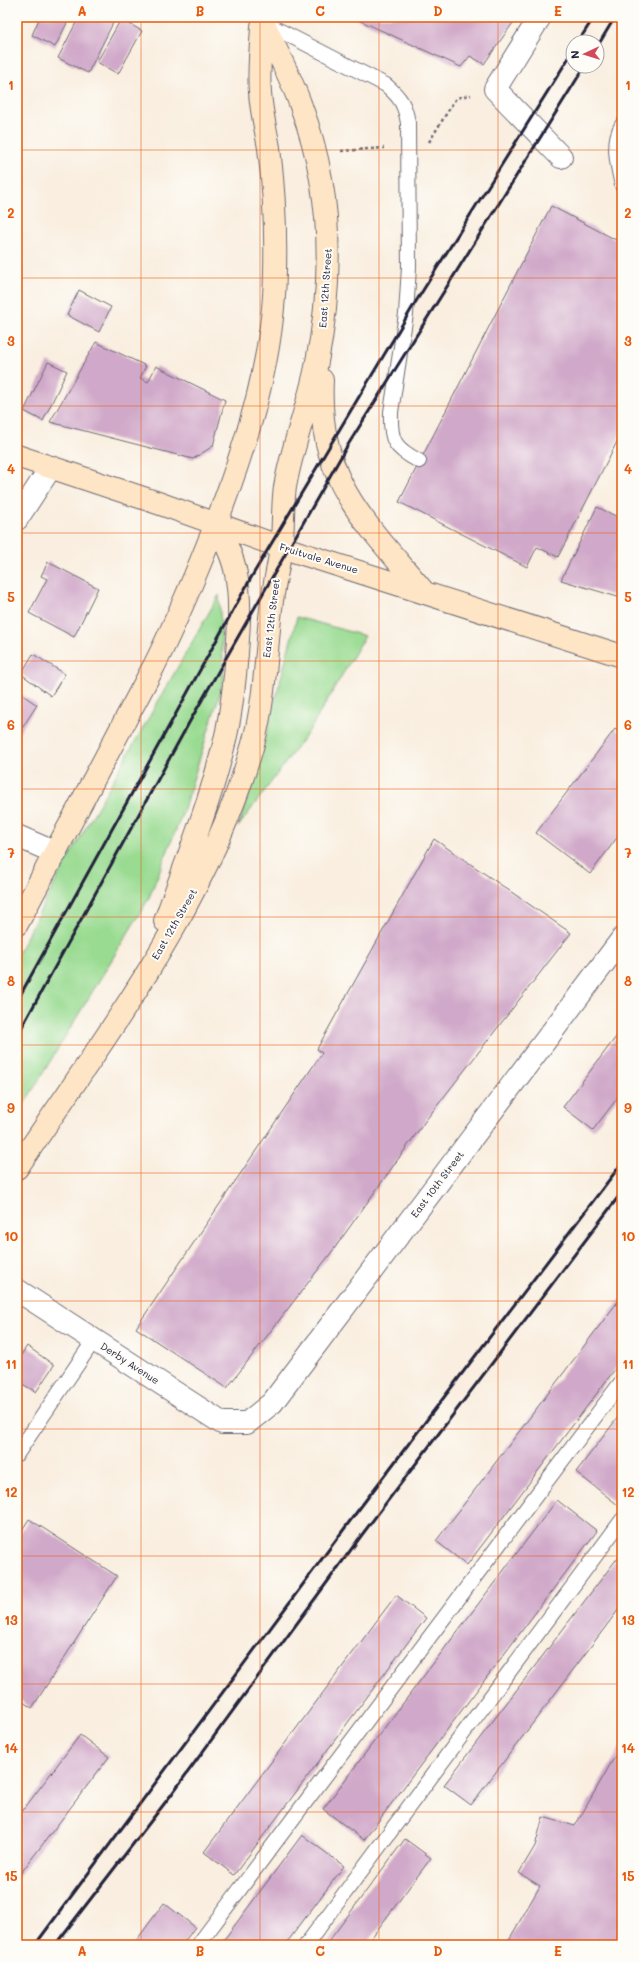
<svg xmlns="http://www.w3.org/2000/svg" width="639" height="1962" font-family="Mali,sans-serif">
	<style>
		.green { fill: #9adb92; stroke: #5e7e66 }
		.building { fill: #d0a8c9 }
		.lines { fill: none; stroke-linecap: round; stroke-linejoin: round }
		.lane-casing { stroke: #6d6974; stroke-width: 16 }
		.street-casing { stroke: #6d6974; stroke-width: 24 }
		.secondary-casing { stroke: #6d6974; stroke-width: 24 }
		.path { stroke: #6d6974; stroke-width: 2.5; stroke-dasharray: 3 3; stroke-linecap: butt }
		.lane { stroke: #fff; stroke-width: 14 }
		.street { stroke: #fff; stroke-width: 22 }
		.secondary { stroke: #fee5c5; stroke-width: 22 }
		.rail { stroke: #22223b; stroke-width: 3 }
		.grid { fill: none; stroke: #e8590c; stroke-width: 1; stroke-opacity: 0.55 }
		.labels { text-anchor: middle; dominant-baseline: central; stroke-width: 4; stroke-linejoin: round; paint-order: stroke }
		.street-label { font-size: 10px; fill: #22223b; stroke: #fdfcf7 }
		.neatline { fill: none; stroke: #e8590c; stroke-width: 1.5 }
		.grid-label { font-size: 13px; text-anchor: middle; font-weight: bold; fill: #e8590c }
	</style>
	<rect width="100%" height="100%" fill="#fdfcf7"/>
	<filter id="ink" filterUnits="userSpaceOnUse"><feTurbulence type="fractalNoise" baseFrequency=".025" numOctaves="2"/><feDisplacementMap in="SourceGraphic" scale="8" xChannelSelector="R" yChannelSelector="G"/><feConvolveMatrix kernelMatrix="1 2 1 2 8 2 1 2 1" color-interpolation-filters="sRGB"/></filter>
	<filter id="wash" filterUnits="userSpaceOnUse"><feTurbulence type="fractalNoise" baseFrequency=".012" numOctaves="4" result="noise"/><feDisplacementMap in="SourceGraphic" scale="16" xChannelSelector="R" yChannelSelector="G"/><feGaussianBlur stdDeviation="0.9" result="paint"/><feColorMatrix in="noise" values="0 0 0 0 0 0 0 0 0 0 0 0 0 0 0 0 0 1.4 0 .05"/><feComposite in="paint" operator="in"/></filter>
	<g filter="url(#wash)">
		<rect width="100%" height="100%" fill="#f9eedf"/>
		<path class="green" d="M219,595l5,85 -41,132 -35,88 -131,216v-161l44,-84z
			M297,617l68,19 -54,92 -73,99 18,-54z"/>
		<g id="blocks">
			<path class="building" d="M40,17h30l-15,30 -23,-12z
				M79,17h37l-28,56 -30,-15z
				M352,17h165l-33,47 -14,-8 -9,11z
				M121,19l21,12 -24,43 -21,-12z
				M551,206l71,37v189l-64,125 -21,-10 -10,20 -128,-65z
				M79,290l32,17 -12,25 -32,-17z
				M96,342l50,24 -6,12 8,4 8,-16 69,34 -12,46 -20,13 -143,-37z
				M48,362l19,9 -24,50 -19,-10z
				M597,507l25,12 -1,79 -60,-18z
				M48,562l50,26 -24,49 -45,-24 18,-34 -6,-3z
				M33,654l32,20 -14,22 -30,-22z
				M17,691l20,14 -20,31z
				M615,729l7,5v97l-32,43 -54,-41z
				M434,839l137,94 -145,187 -92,129 -107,139 -91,-60 186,-275 -5,-4z
				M622,1029v63l-29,38 -30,-23z
				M622,1296v64l-155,205 -31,-24z
				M27,1346l27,19 -18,27 -17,-10 -2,3v-33l4,3z
				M622,1412v87l-4,6 -42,-33z
				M557,1500l40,31 -233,309 -41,-31z
				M29,1519l88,57 -85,132 -15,-10v-160z
				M622,1552v53l-151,200 -27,-20z
				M396,1595l30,23 -192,257 -30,-23z
				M80,1735l29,22 -92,121v-60z
				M622,1744v201h-116l34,-59 -21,-13 16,-27 8,-29 32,9z
				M302,1835l42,31 -59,79h-65z
				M405,1839l26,19 -65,87h-40z
				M164,1903l31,24 -13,18h-49z"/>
		</g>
	</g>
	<g filter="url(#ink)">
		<use href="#blocks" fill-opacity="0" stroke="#6d6974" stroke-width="1"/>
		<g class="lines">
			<defs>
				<path id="lane" d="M263,22l123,63c15,13 19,20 22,38l1,144 -3,47 -15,98c-1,29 3,36 28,49
					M622,125c-11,18 -4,42 0,60
					M17,1454l77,-114
					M198,1945l424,-564
					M306,1945l316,-425"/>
				<path id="street" d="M540,17l-45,72 66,68
					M17,519l34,-52
					M17,836l39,17
					M17,1290l205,133h25l25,-20 350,-464"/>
				<path id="secondary" d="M322,380c-5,101 42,140 102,212
					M17,456l141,47 123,44 341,109
					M165,921c22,-62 48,-125 62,-190 5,-26 8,-52 10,-78 2,-26 4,-53 -1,-79 -3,-18 -12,-34 -20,-50
					M17,924l137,-258c25,-50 46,-101 66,-153 29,-77 54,-158 55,-242 1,-41 -1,-82 -6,-123 -3,-18 -8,-37 -9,-56 -2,-21 1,-44 2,-66
					M17,1168c89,-133 192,-267 236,-424 12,-43 13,-91 18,-135 2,-20 7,-40 10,-61 3,-20 1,-41 4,-61 7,-41 23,-80 31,-120 18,-88 17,-176 -15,-261 -10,-29 -26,-57 -38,-85"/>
			</defs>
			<use href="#lane" class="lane-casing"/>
			<use href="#street" class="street-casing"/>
			<use href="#secondary" class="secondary-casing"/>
			<path class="path" d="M429,142l27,-44 15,-3
				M341,151l43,-3"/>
			<use href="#lane" class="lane"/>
			<use href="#street" class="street"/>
			<use href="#secondary" class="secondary"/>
			<path class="rail" d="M578,42l16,-25
				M597,47l18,-30
				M17,1001l235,-425 163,-273 158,-252
				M17,1036l173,-315 156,-273 239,-382
				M35,1945l315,-424 272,-358
				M55,1945l116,-150 190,-259 261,-344"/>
		</g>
	</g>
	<path class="grid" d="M141,17v1928M260,17v1928M379,17v1928M498,17v1928M17,150h605M17,278h605M17,406h605M17,533h605M17,661h605M17,789h605M17,917h605M17,1045h605M17,1173h605M17,1301h605M17,1429h605M17,1556h605M17,1684h605M17,1812h605"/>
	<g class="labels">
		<g class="street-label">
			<text transform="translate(325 288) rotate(-86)">East 12th Street</text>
			<text transform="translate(319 558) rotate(17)">Fruitvale Avenue</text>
			<text transform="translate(271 618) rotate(-83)">East 12th Street</text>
			<text transform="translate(174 924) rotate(-60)">East 12th Street</text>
			<text transform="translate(437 1184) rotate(-53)">East 10th Street</text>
			<text transform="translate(130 1363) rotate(33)">Derby Avenue</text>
		</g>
	</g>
	<rect width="639" height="1962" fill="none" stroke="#fdfcf7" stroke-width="44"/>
	<g transform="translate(585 54) rotate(266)"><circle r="19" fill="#fdfcf7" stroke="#a5a5ac"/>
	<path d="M0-3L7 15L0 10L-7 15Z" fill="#d1495b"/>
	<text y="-6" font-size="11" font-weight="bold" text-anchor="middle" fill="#22223b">N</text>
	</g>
	<rect x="22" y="22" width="595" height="1918" class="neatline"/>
	<g class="grid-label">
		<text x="82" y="16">A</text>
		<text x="200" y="16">B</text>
		<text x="320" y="16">C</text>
		<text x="438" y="16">D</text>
		<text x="558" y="16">E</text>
		<text x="11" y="90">1</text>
		<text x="628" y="90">1</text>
		<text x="11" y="218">2</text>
		<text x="628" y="218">2</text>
		<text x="11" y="346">3</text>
		<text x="628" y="346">3</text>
		<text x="11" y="474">4</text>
		<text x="628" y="474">4</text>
		<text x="11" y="602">5</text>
		<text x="628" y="602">5</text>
		<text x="11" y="730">6</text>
		<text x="628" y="730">6</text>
		<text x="11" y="858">7</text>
		<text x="628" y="858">7</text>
		<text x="11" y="986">8</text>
		<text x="628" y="986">8</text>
		<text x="11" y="1113">9</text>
		<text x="628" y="1113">9</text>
		<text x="11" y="1241">10</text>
		<text x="628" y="1241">10</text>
		<text x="11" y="1369">11</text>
		<text x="628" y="1369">11</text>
		<text x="11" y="1497">12</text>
		<text x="628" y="1497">12</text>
		<text x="11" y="1625">13</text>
		<text x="628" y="1625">13</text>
		<text x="11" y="1753">14</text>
		<text x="628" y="1753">14</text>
		<text x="11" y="1881">15</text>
		<text x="628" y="1881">15</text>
		<text x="82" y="1956">A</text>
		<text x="200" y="1956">B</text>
		<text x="320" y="1956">C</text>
		<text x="438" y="1956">D</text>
		<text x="558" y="1956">E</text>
	</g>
</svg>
